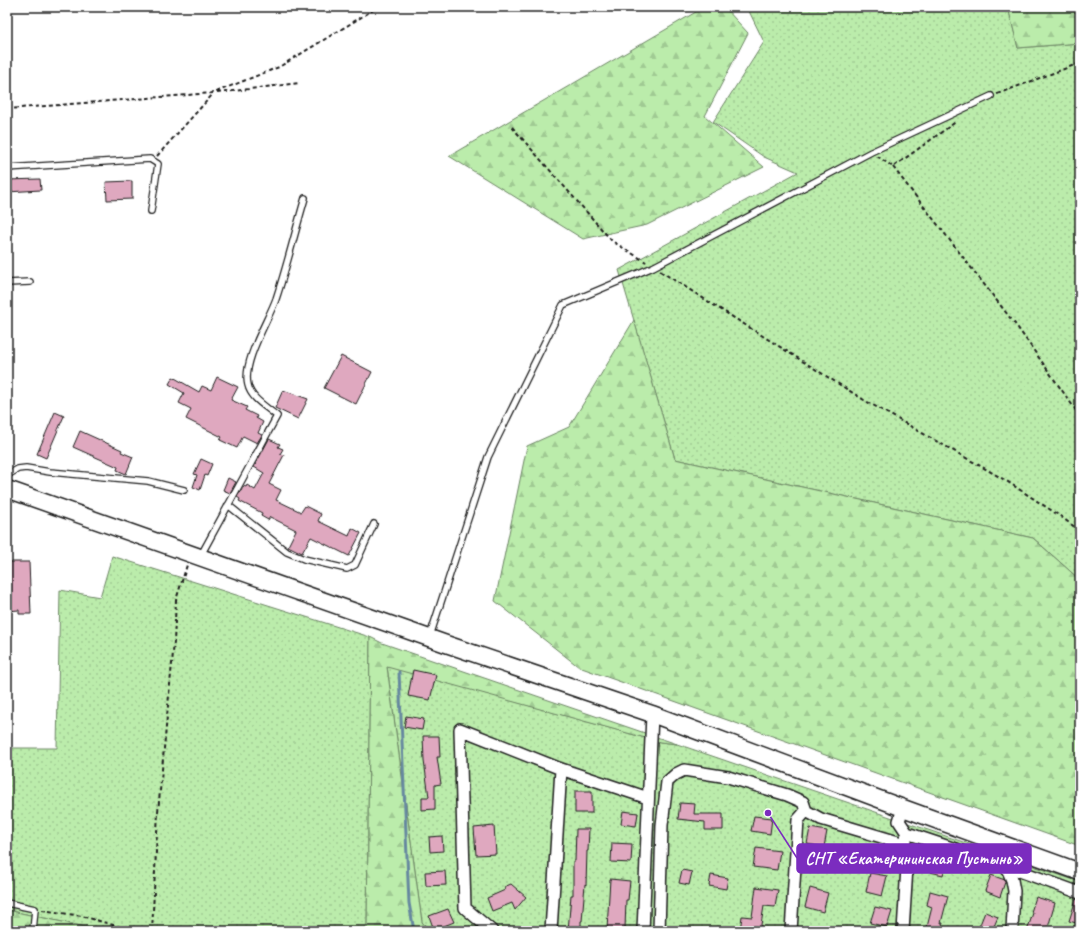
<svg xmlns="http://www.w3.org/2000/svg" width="1087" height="938" font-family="Caveat,sans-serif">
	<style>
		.green { fill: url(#green-dots); stroke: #6c8464 }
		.forest { fill: url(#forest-firs); stroke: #6c8464 }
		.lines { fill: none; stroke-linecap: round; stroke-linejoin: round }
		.stream { stroke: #66889f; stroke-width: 3 }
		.building { fill: #dfa8bf; stroke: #1c1c1c }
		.lane-casing { stroke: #1c1c1c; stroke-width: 8 }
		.street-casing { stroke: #1c1c1c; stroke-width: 14 }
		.secondary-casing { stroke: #1c1c1c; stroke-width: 19 }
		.path { stroke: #1c1c1c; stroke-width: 2; stroke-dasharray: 4 3; stroke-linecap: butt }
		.lane { stroke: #fff; stroke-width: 5.5 }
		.street { stroke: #fff; stroke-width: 11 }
		.secondary { stroke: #fff; stroke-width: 16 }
		.leader { fill: none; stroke: #7b2cbf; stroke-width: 1.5 }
		.callout-dot { fill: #7b2cbf; stroke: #fff; stroke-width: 1.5 }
		.callout { fill: #7b2cbf; stroke: #7b2cbf; stroke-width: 1.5 }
		.callout-label { font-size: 17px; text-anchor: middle; font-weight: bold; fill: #fff }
	</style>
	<defs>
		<pattern id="green-dots" width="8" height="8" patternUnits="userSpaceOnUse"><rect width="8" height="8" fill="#bbecab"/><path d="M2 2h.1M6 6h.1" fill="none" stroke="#a0ca93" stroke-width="1.8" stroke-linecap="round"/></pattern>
		<pattern id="forest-firs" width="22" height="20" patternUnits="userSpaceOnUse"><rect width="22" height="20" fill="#bbecab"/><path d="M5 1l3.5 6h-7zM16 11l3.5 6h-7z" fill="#a0ca93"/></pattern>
	</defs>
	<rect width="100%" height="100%" fill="#fff"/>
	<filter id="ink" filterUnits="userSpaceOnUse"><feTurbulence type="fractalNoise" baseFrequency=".025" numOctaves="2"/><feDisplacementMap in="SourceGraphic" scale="8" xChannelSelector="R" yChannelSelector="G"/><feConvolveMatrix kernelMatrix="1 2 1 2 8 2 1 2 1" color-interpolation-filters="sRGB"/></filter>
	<g filter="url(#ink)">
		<path class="green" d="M747,7h261l10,41 62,-5v537l-47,-42 -358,-79 -56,-189 179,-98 -34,-15 -51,-35 51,-80z
			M112,556l258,81 -3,294h-263l-97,-21v-162h50l3,-158 40,7z
			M387,666l273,76 17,2 403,138v49h-650l-8,-9z"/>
		<path class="forest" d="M1008,7h72v36l-62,5z
			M701,9h25l22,24 -43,83 59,51 -117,58 -64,14 -134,-83z
			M634,320l41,139 358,79 47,42v266l-501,-179 -84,-66 32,-155 42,-19z
			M370,637l12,6 295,101 -17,-2 -273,-75 35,255 8,9h-63z
			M7,910l97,21h-87l-10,-1z"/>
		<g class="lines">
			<path class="stream" d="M399,672l10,231 5,28"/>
		</g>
		<path class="building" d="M40,179l1,11 -34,2v-12z
			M132,181v18l-25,1 -1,-18z
			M341,356l31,16 -16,32 -32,-16z
			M173,377l26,15 3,-6 9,4 6,-13 21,10 -7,13 16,7 -2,3 12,6 -1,2 7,4 -5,11 4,2 -5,8 -14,-7 -6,12 -17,-8 2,-3 -36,-18 5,-10 -12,-6 5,-10 -15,-9z
			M283,390l25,9 -10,20 -23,-11z
			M55,412l9,4 -18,42 -9,-4z
			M80,431l42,19 -1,2 12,5 -7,17 -9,-4 1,-3 -45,-20z
			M269,439l11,5 -2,3 5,2 -3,5 4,1 -15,29 12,6 -5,10 25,12 4,-6 16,8 -3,7 31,15 3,-8 9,5 -12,23 -38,-19 -9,16 -14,-7 8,-16 -26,-13 -2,3 -7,-4 1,-3 -23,-12 1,-2 -3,-2 7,-11 2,1 1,-2 8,5 9,-17 -10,-6z
			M201,459l11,5 -5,12 -2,-1 -5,15 -7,-3 4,-12 -3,-1z
			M228,478l8,4 -6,11 -7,-3z
			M7,562h22l2,52h-12v-4l-12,1z
			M413,670l23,5 -6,25 -22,-4z
			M406,716l18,3 -2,11 -18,-3z
			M423,736h16l1,21h-3l4,27 -6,1v24l-13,1v-13h7l-5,-36z
			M575,791h17v22h-17z
			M680,803l15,1 -1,10h29v16h-18v-8l-27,-3z
			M623,811l15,2 -2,13 -15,-2z
			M754,816l18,2 -2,16 -19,-3z
			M494,826l2,28 -20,1 -2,-27z
			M810,828l17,3 -3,16 -17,-3z
			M576,829h13l-1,22h-1l-1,34 -1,-1 -3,37h-1v10h-13l3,-36h2v-34h2z
			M442,836l1,15 -13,1 -1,-15z
			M612,843l20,1 -1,19 -20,-1z
			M756,848l24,3 -3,19 -24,-3z
			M933,856l14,3 -4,16 -13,-3z
			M682,870l10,2 -3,13 -10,-2z
			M445,871l1,14 -20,1 -1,-14z
			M870,873l17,3 -5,20 -16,-4z
			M711,875l17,3 -2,11 -17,-3z
			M991,875l14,5v2l-5,15 -15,-6z
			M610,879l20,2 -2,19h-2l-1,29h-18z
			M511,884l15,13 -11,13 -3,-7 -20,8 -5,-13 18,-8 -1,-3z
			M756,887l22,3 -3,17 -11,-1 -4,25h-20l2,-15 10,1z
			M810,888l18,5 -5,19 -18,-5z
			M930,891l18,5 -7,27h2l-2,8h-15l6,-24 -5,-2z
			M1036,897l19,6 -8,28h-20l6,-18 -2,-1z
			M1076,899l4,1v24l-11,-3z
			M875,907l17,4 -5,16 -17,-4z
			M448,909l6,13 -20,8 -5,-14z
			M985,912l13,5 -6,14 -13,-4z"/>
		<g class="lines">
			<defs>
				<path id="lane" d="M7,168l143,-9 8,5 -7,47
					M7,283l23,-1
					M7,477l2,-3 9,-5 8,-1 24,4 98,9 36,9
					M228,505l59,47 17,7 43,10 8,-4 19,-41
					M201,555l76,-139c-10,-9 -26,-17 -29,-31 -6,-23 20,-64 28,-86 11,-33 19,-67 29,-101
					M430,636l58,-179 75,-152 90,-38 218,-115 120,-56
					M7,903l28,6 -2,22"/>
				<path id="street" d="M903,808l-4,13 8,12 -2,11 3,7 -5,80
					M907,833l99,33 74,27
					M1006,866l6,14 2,11 -2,40
					M492,931l-27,-23 -5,-179 101,40 87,29
					M551,931l10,-162
					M643,931l9,-217
					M659,931l3,-106 5,-43 9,-8 8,-4 44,7 59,18 16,7 3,9 15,8 84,25
					M791,931l7,-111 8,-9"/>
				<path id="secondary" d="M7,489l442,156 203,69 251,94 177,64"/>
			</defs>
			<use href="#lane" class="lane-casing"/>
			<use href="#street" class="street-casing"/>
			<use href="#secondary" class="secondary-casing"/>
			<path class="path" d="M217,93l82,-10
				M997,94l83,-31
				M7,109l206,-16 66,-26 99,-60
				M512,127l100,114 34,21
				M157,156l56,-62
				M877,156l16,11 64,-46
				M893,167l125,161 62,88
				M660,271l204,129 141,80 55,36 20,15
				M42,910l40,6 52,15
				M152,931l6,-119 16,-170 2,-42 11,-35"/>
			<use href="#lane" class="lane"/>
			<use href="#street" class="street"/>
			<use href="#secondary" class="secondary"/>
		</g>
	</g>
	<path class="leader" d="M768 813L797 858"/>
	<circle class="callout-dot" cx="768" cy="813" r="4"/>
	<rect class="callout" x="797" y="844" width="234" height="29" rx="4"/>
	<g class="callout-label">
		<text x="914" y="864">СНТ «Екатерининская Пустынь»</text>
	</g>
	<rect width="1087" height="938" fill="none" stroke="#fff" stroke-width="24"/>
	<rect x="12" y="12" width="1063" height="914" fill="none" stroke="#1c1c1c" stroke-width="1.5" filter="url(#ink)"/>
</svg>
